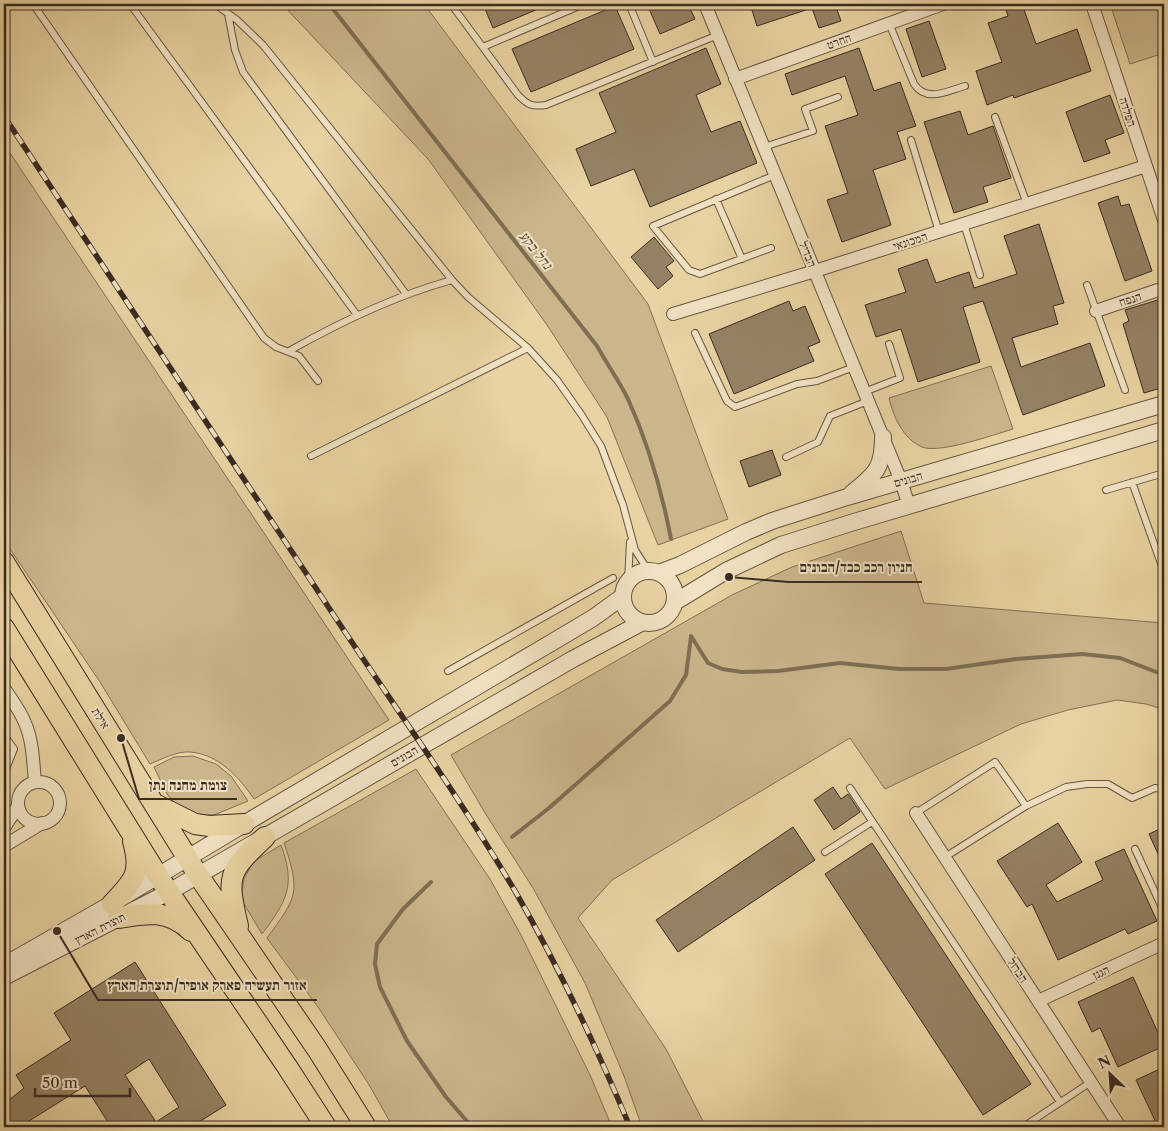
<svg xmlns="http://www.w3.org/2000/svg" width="1168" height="1131" font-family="'Libre Caslon Text','Frank Ruhl Libre',serif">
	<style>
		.green { fill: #cbb68c; stroke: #827056 }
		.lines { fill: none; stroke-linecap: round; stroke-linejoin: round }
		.stream { stroke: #7f6e54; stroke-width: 4 }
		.building { fill: #958264; stroke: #392b21; fill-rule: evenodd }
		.service-casing { stroke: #655541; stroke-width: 8 }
		.minor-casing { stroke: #655541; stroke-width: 14 }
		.tertiary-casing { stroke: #655541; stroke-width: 18 }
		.primary-casing { stroke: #392b21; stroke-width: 22 }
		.service { stroke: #f1e2c3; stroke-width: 6 }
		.minor { stroke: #f1e2c3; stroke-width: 12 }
		.tertiary { stroke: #f1e2c3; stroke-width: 16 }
		.primary { stroke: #e9d3a2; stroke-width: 20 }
		.rail-casing { stroke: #392b21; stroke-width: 5.5 }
		.rail { stroke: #f1e2c3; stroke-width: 4; stroke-dasharray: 11; stroke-linecap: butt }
		.labels { text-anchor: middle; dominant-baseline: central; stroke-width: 4; stroke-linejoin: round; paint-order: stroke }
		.street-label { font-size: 12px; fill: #392b21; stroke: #f1e2c3 }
		.water-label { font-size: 14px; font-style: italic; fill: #564736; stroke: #f1e2c3 }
		.leader { fill: none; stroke: #392b21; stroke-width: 2 }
		.callout-dot { fill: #392b21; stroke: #f1e2c3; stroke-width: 2 }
		.callout-label { font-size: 14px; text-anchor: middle; font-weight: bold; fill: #392b21; stroke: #f1e2c3; stroke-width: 4; stroke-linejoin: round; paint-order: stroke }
	</style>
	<rect width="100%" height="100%" fill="#e9d3a2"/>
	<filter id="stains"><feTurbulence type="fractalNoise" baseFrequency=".004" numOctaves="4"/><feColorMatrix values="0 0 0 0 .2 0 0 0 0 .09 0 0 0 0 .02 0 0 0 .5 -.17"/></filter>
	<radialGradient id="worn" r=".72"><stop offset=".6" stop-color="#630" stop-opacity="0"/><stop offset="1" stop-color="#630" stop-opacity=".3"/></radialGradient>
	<path class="green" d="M282,4h142l224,300 80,215 -70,26 -51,-128 -60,-92 -119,-166z
		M1110,4h54v49l-34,11z
		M4,144l385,576 -135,79c-15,-22 -36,-45 -64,-47 -13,-1 -28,7 -40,12l-50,-82 -96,-142z
		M991,366l22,63c-20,6 -74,25 -91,18 -19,-8 -29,-31 -33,-49z
		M901,531l23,72 240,20v98l-5,-13 -13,-4 -29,-4 -49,10 -47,14 -136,65 -35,-51 -238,142 -34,38 88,131 40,78h-64l-18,-51 -39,-93 -52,-95 -48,-75 -34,-58 281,-160 60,-28z
		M193,756l23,8 15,12 17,25 -34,14h-18l-20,-10 -9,-11 -13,-27 20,-10z
		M416,769l74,110 31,56 69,140 22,52h-219l-25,-44 -50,-76 -51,-69c30,-41 34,-45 17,-95z
		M281,845c15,40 6,56 -19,89l-18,-30 -2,-12 2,-13 9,-17z"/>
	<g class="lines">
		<path class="stream" d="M329,4l268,342c10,18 22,35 31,53 20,44 34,93 43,140
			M691,636l17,27 14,6 20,3 36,-1 62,-8 59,6h47l70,-10 66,-5 38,4 44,17
			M512,837l37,-29 121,-107 16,-26 5,-38
			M431,882l-28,27 -26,35 -2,20 5,23 27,54 39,56 26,30"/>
	</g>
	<path class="building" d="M483,4h67l-57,24z
		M647,4h41l7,15 -35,15z
		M760,4h75l6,17 -22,7 -7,-20 -55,18 -6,-19z
		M1004,4h18l14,40 41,-15 14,42 -77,27 -1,-3 -26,10 -11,-34 26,-9 -14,-39 20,-7z
		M615,6l19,43 -103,43 -19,-43z
		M929,21l17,48 -24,8 -16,-48z
		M706,48l15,36 -25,11 15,37 29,-11 17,42 -107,44 -16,-38 -43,17 -15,-37 40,-17 -17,-39z
		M859,48l15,43 26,-9 16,44 -19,6 9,27 -33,11 18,55 -49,17 -15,-42 21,-7 -23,-67 33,-11 -13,-39 -53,19 -7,-21z
		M1110,95l14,38 -19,7 5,13 -26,9 -18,-50z
		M960,111l8,24 25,-9 18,52 -28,9 5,15 -34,11 -30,-91z
		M1118,196l3,10 8,-2 23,67 -27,10 -27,-78z
		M1039,224l25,79 -11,3 5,18 -46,14 9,29 69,-24 15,43 -82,29 -40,-114 -20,6 17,55 -62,20 -17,-53 -25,8 -11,-32 41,-13 -8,-23 29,-10 9,24 33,-11 5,16 43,-14 -13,-38z
		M654,237l20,24 -8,6 7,9 -15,13 -27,-32z
		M1164,298v89l-20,6 -21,-69 6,-3 -4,-11z
		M789,301l4,10 12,-5 15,36 -12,5 6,14 -80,33 -25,-60z
		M772,450l9,25 -32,12 -9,-26z
		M833,787l8,12 7,-5 12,18 -26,18 -20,-30z
		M1058,823l24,39 -36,23 11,17 46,-22 -8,-18 29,-13 33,72 -29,13 -3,-5 -67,31 -26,-56 -5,3 -30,-46z
		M793,827l22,33 -137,92 -22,-32z
		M1164,827v40l-15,-33z
		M872,843l159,241 -48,31 -158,-241z
		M135,962l91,143 -35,22h-80l-26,-41 -56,35 4,6h-29v-23l20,-16 -8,-13 55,-35 -17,-27zM149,1059l30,48 -23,15 -31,-47z
		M1133,977l31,69 -46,21 -18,-39 -8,4 -14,-30z
		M1164,1067v60h-6l-22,-47z"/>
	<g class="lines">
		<defs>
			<path id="service" d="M33,4l231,334 12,9 23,9 19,25
				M130,4l227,311
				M215,4l22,16 26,25 189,235 16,17 60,51 29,32 24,34 20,32 22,59 12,45 9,14 7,7
				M451,4l67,91c10,10 13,12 28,10l172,-70
				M629,4l24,58
				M228,14l7,36 8,22 163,222
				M889,23l25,61c13,19 33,7 51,2
				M483,47l101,-43
				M995,117l32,87
				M911,140l28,92
				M764,147l49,-16 -8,-22 33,-12
				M716,199l26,60
				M964,224l16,51
				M771,248l-71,26 -11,-4 -36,-44 122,-51
				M1087,285l38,105
				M695,333l32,68 8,6 62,-23 20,-3 37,-14
				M289,351c53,-30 105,-55 163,-71
				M864,392l36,-14 -11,-34
				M311,456l217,-108
				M786,457l32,-15 12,-26 38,-15
				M1132,482l32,90
				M1106,490l58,-17
				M628,581l2,-39
				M448,671l165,-93
				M4,735l10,14 -10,25
				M850,788l210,314
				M1026,806l40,-19 21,-3h21l24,14 23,-10 9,1
				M916,813l79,-51 31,44 -81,51
				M1135,849l29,63
				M825,852l47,-30
				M1023,1127l68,-45"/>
			<path id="minor" d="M705,4l196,477 8,25
				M1092,4l72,216
				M735,79l208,-75
				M1096,311l68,-23
				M673,314l142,-43 331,-105
				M4,688c7,11 16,22 21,35 8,18 8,39 10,59
				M18 803a21 21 0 1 1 42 0a21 21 0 1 1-42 0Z
				M916,813l204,314
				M4,828l14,-22
				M4,846l38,-23
				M1038,1001l126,-58"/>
			<path id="tertiary" d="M852,493c24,-19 31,-25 31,-56
				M623 597a26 26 0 1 1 52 0a26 26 0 1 1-52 0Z
				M659,573l21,-8 66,-33 26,-11 75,-24 317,-93
				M675,602l51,-31 55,-26 73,-23 310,-92
				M10,962l96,-55 148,-89 302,-178 37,-22 29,-21
				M4,977l165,-85 404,-233 68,-36"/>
			<path id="primary" d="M4,562l194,313 119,174 49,78
				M4,628l154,248 130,192 38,59
				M155,804l40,20 14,2 35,-2
				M112,904c22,-23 30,-30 21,-63
				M118,918c29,-5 50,-9 73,13
				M238,926c-12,-51 -10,-54 27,-89"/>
		</defs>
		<use href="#service" class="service-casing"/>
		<use href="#minor" class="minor-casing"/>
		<use href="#tertiary" class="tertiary-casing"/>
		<use href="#primary" class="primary-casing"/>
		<use href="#service" class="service"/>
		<use href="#minor" class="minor"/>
		<use href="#tertiary" class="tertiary"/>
		<use href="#primary" class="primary"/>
		<defs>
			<path id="rail" d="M4,116c111,168 222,336 333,504 60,90 123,178 178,271 44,76 81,155 115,236"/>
		</defs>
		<use href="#rail" class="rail-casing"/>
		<use href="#rail" class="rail"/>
	</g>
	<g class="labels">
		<g class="street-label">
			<text transform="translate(839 41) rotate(-20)">החרט</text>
			<text transform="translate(1128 112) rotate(72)">הפלדה</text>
			<text transform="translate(910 241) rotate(-18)">המכונאי</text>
			<text transform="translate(808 254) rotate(68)">הבדיל</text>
			<text transform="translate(1130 299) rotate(-18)">הנפח</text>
			<text transform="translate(908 479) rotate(-16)">הבונים</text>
			<text transform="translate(101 718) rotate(58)">אילת</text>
			<text transform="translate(404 756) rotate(-30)">הבונים</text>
			<text transform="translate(100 928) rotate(-27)">תוצרת הארץ</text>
			<text transform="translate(1018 970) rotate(57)">הברזל</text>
			<text transform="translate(1101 972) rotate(-25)">הגנן</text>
		</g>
		<g class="water-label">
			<text transform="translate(536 250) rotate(52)">נחל בקע</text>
		</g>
	</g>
	<path class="leader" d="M729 577L789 582H922M121 738L139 799H237M57 931L98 1000H317"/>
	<g class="callout-dot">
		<circle cx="729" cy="577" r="5"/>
		<circle cx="121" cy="738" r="5"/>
		<circle cx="57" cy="931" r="5"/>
	</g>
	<g class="callout-label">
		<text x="856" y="572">חניון רכב כבד/הבונים</text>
		<text x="188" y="790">צומת מחנה נתן</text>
		<text x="207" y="990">אזור תעשיה פארק אופיר/תוצרת הארץ</text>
	</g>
	<rect width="1168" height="1131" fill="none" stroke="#e9d3a2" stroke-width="20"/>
	<rect x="5" y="5" width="1158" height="1121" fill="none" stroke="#392b21" stroke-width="2.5"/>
	<rect x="10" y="10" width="1148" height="1111" fill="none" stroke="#392b21"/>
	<g transform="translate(1110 1074) rotate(335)" stroke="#f1e2c3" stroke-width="4" paint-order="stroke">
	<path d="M0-4L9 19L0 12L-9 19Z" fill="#392b21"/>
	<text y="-8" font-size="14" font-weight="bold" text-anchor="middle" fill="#392b21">N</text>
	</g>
	<path d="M35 1088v8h95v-8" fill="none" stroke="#392b21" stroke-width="2.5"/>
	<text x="42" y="1088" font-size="15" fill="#392b21" stroke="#f1e2c3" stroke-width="4" paint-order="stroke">50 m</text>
	<rect width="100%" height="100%" filter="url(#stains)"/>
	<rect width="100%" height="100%" fill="url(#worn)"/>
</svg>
